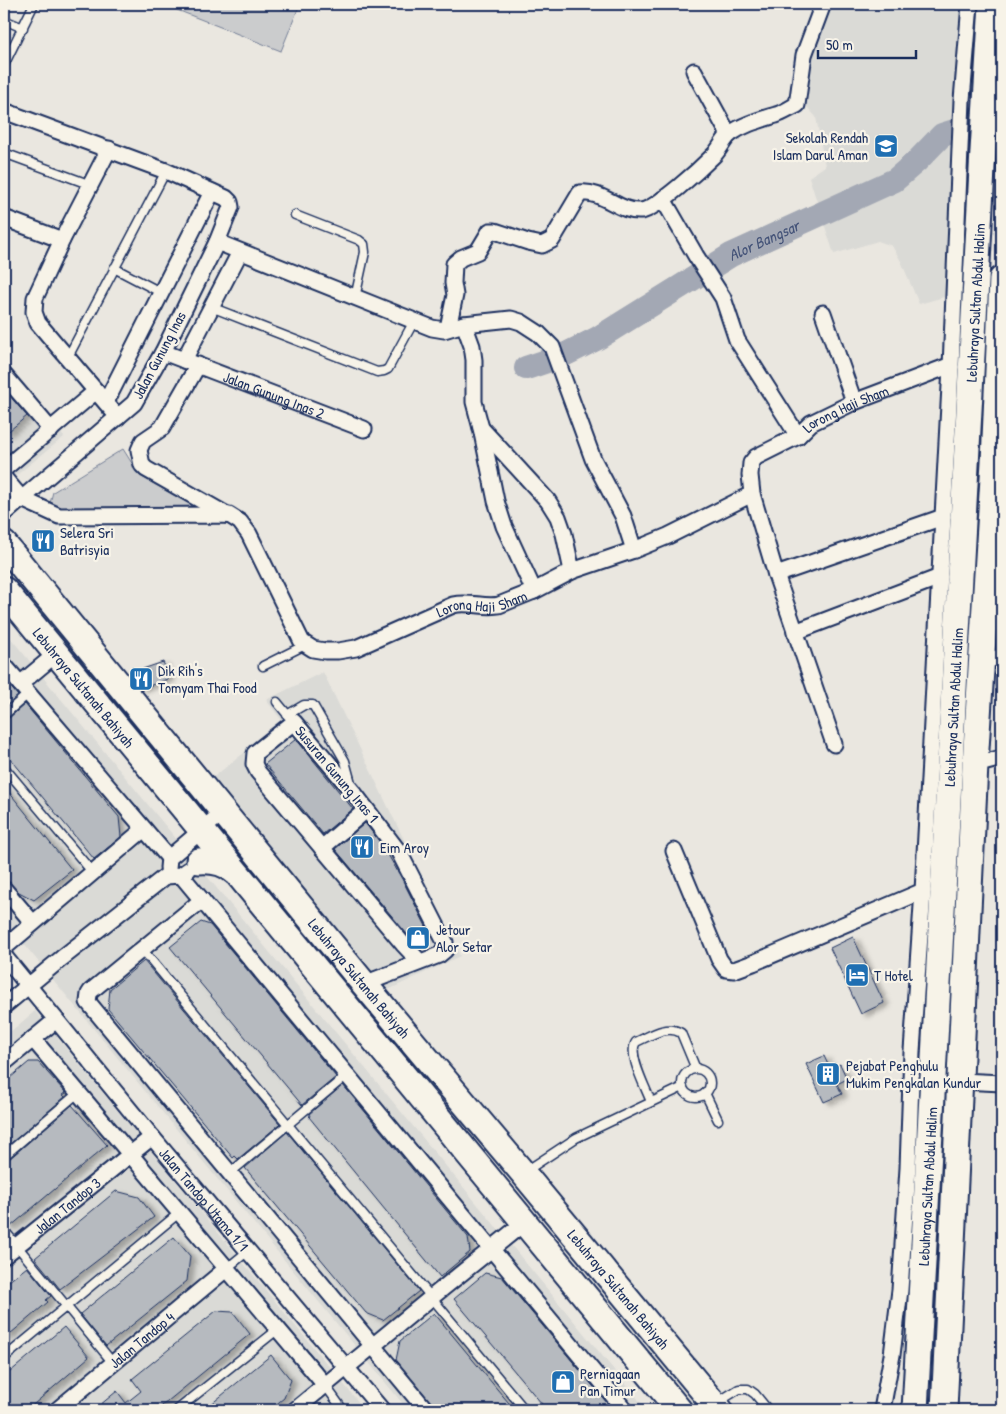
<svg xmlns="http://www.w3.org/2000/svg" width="1006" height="1414" font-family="'Patrick Hand',sans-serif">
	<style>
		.built { fill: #dadad6 }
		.green { fill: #cbcccd; stroke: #737e96 }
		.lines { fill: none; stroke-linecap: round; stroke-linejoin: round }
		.river { stroke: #a3a8b4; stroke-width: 24 }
		.building { fill: #b6babf; stroke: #1b2f5e; filter: url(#shadow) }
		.lane-casing { stroke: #1b2f5e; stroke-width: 11 }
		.street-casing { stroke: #1b2f5e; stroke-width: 19 }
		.primary-casing { stroke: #1b2f5e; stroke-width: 29 }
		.lane { stroke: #f7f3e8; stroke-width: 8 }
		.street { stroke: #f7f3e8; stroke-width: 15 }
		.primary { stroke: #f7f3e8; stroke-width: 25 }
		.labels { text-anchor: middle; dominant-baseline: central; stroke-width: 4.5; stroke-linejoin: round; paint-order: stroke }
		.poi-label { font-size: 15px; fill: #1b2f5e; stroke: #f7f3e8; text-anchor: start }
		.street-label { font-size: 15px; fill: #1b2f5e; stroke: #f7f3e8 }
		.water-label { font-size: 16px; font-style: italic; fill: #445378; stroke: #f7f3e8 }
	</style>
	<defs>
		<filter id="shadow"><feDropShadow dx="5.5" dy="3" stdDeviation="2.5" flood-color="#0004"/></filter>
	</defs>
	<rect width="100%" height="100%" fill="#eae7e0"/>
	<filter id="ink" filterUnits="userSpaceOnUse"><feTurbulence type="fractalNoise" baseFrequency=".02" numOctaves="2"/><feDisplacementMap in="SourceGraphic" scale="10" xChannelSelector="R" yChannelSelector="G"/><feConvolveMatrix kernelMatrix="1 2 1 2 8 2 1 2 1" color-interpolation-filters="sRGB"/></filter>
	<g filter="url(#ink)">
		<path class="built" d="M833,4h133l-15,122v169l-32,9 -18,-43 -9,-15 -14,-5 -44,13 -25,-77 16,-11 -9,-49 -13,-15 9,-73 13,-24z
			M4,361l60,76 -60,48z
			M4,630l643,780h-239l-404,-490z
			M323,672l137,284 -74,35 -175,-212 72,-57 -17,-22z
			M35,1011l330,399h-361v-373z"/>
		<path class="green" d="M162,4h138l-19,47z
			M123,449l17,27 57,32 -137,4 -10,-9 3,-11z"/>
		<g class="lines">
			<path class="river" id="s1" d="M526,368l36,-12 36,-18 133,-83 164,-75 22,-19 25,-26 60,-19"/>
		</g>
		<path class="building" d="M4,389l23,27 -23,19z
			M163,662l7,16 -29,11 -7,-17z
			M4,679l14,17 -14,12z
			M25,704l94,113 2,20 -27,22 -90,-108v-31l4,-1z
			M296,739l57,70 -30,25 -58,-70z
			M4,786l68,84 -38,30 -15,-8 -15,-15z
			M365,823l18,23 19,33 28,55 -17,7 -78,-92z
			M201,922l9,3 126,152 -34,28 -132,-158z
			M853,937l31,66 -23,11 -31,-66z
			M144,961l136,163 -42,35 -3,-3 -2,2 -125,-149 2,-20z
			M824,1056l6,13 10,-5 7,15 -10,5 5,10 -18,8 -18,-38z
			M29,1062h9l28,31 -3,2 2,2 -61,52v-66z
			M343,1085l125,152 2,15 -30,25 -131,-160 1,-1 -1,-2z
			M72,1105l35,40 -97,82 -6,-7v-58l4,-2z
			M287,1132l132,159 -36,29 -17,-7 -121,-145z
			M116,1191l23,6 15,20 -94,72 -25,-31z
			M174,1237l16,19 -3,25 -81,65 -26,-32z
			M27,1267l24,29 -5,4 2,2 -44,37v-54z
			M485,1273l17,4 111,133h-66l-93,-111z
			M216,1311l17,1 17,22 -93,76h-63l23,-19 9,12 15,-12 -9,-12z
			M434,1313l63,76 18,21h-77l-4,-4 -38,-46 4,-19z
			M64,1327l25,30 -62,53h-23v-33z
			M271,1355l20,25 -7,18 -15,12h-65z"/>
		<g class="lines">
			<defs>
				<path id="lane" d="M4,20l19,8
					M4,65l30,-61
					M4,153l87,32
					M295,215l64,25 5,4 1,8 -10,46
					M114,268l48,25
					M211,307l166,65 7,-1 4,-2 26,-48
					M68,357l98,-186
					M990,620l12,-6
					M263,666l38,-19 3,-4
					M277,702l14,17
					M4,715l24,-21
					M287,715l17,-10h9l32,56 6,22
					M4,767l89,106
					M142,949l383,461
					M682 1083a14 14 0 1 1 28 0a14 14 0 1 1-28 0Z
					M705,1093l13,27
					M651,1102c-5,-14 -24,-48 -15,-60 14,-6 31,-18 45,-9l15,36
					M4,1156l74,-63
					M526,1171l50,-33 107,-51
					M230,1173l117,-98
					M4,1230l109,133
					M226,1269l22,-18
					M4,1358l175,-145
					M325,1385l18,25
					M718,1402l21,-13h9l7,5 13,16
					M177,1410l100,-80"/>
				<g id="street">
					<path d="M694,71l35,64"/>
					<path d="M4,111l162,60 60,27 4,4 1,5 -14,35 -54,110 -29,51 -130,111"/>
					<path d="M109,149l-47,91 -27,58 -1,14 4,11 80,94"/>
					<path d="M663,199l33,57 27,42 14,42 61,96"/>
					<path d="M4,218l58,22"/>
					<path d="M217,242l215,86 12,2 20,-6 47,-5 10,3 17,11 14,14 41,112 30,57 11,34"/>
					<path d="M823,313l31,89"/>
					<path d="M464,324l8,22 2,14v42l7,26 15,73 8,25 30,65"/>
					<path d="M448,328l7,-33 -2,-12 1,-19 7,-6 17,-7 12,-20h5l33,11 14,3 10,-5 28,-47c22,-3 40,20 61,18 16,-2 60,-43 73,-56 6,-6 10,-16 16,-21 14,-10 30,-14 46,-19 7,-2 14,-7 21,-10l7,-50 19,-51"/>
					<path id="s2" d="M163,352l201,77"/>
					<path d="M184,360l56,-108"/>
					<path d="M198,365l-36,63 -19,13 -4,9 3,15 4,4 81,46"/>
					<path d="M4,375l47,55"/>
					<path d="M106,402l106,-210"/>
					<path d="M481,428l67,73 10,16 6,17 8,37"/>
					<path d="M4,469l92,-78"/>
					<path id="s3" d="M4,478l18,21 37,17 170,-1 11,7 9,12 53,108 11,7 12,2h13l18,-3 97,-43c15,-4 31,3 46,0l35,-14 38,-20 62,-21 34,-14 84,-42 -2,-19 1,-12 5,-6 42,-21 13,-13 43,-21 92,-35h5"/>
					<path d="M752,494l24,81 58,169"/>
					<path d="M776,575l167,-58"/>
					<path d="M795,632l145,-55"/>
					<path d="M981,661l21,-4"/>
					<path d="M4,665l165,193"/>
					<path d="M20,684l36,-30"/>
					<path d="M975,765l27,-7"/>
					<path d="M322,848l44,-38"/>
					<path d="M674,851l45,108 7,10 8,1 19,-7 170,-72"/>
					<path d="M168,868l1,-10 54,-46"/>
					<path d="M181,875l444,535"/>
					<path d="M4,889l29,34"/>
					<path d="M202,900l-111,91 -2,3 -1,8 338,408"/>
					<path d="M4,948l140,-119"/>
					<path id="s4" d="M4,956l148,181 230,273"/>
					<path d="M364,984l75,-29 6,-5v-8l-46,-90 -45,-59 -60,-71 -39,31 -1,11 4,8 145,172 17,18"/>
					<path d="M4,1006l58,-48 104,-82 15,-1 7,-5"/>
					<path d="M33,1039l292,346"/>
					<path d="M4,1063l52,-43"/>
					<path d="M961,1081l41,2"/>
					<path id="s5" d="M4,1256l148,-119"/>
					<path id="s6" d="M57,1410l169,-141"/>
					<path d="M295,1410l137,-113 93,-75"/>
					<path d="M882,1410l10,-55 8,-65 8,-122 4,-117 11,-160 28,-524 11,-267 8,-96"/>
				</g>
				<g id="primary">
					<path id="s7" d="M4,544l360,440 159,189 196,237"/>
					<path id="s8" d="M4,590l675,820"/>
					<path d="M199,861c13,-1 25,1 35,10"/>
					<path id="s9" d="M915,1410l68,-1259 9,-147"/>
					<path d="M944,1410l31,-645 19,-303 8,-183"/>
				</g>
			</defs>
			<use href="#lane" class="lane-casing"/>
			<use href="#street" class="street-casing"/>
			<use href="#primary" class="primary-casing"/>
			<use href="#lane" class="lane"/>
			<use href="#street" class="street"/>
			<use href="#primary" class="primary"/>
		</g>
	</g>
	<defs>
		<symbol id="school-square" viewBox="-11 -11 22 22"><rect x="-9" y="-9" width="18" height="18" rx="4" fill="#1f6fb2" stroke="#f7f3e8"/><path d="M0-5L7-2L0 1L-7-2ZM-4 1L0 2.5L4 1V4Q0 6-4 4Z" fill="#fff"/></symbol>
		<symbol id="restaurant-square" viewBox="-11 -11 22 22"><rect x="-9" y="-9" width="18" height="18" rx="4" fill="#1f6fb2" stroke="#f7f3e8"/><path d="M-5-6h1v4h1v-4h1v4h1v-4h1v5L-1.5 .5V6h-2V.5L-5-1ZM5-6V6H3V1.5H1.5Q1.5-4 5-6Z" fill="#fff"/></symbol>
		<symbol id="shop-square" viewBox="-11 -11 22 22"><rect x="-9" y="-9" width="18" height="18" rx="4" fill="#1f6fb2" stroke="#f7f3e8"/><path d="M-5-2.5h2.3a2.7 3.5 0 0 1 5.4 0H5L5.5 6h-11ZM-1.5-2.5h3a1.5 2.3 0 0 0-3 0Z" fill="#fff"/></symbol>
		<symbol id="hotel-square" viewBox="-11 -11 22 22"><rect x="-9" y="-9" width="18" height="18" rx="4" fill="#1f6fb2" stroke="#f7f3e8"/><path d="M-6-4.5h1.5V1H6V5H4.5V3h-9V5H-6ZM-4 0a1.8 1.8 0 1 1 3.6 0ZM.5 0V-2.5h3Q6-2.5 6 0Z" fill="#fff"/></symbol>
		<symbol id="building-square" viewBox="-11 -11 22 22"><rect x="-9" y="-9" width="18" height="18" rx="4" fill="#1f6fb2" stroke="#f7f3e8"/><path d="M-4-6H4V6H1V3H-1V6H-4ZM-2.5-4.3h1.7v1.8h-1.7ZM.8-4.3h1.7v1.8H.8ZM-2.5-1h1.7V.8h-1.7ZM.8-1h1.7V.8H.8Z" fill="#fff"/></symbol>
	</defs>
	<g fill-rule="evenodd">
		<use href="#school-square" x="872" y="132" width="28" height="28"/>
		<use href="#restaurant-square" x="29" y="527" width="28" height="28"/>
		<use href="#restaurant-square" x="127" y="665" width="28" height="28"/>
		<use href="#restaurant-square" x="348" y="833" width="28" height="28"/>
		<use href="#shop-square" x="404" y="924" width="28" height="28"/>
		<use href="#hotel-square" x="843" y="961" width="28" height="28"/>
		<use href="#building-square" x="814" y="1060" width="28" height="28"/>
		<use href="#shop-square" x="549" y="1368" width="28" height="28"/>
	</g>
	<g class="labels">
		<g class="poi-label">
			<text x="868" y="137" text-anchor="end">Sekolah Rendah<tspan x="868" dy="17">Islam Darul Aman</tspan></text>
			<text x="60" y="532">Selera Sri<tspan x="60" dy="17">Batrisyia</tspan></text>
			<text x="158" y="670">Dik Rih's<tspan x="158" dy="17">Tomyam Thai Food</tspan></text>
			<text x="380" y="847">Eim Aroy</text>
			<text x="436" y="929">Jetour<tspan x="436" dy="17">Alor Setar</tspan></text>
			<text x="874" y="975">T Hotel</text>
			<text x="846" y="1065">Pejabat Penghulu<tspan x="846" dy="17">Mukim Pengkalan Kundur</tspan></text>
			<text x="580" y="1373">Perniagaan<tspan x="580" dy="17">Pan Timur</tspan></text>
		</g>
		<g class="street-label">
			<text stroke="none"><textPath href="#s9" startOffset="1109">Lebuhraya Sultan Abdul Halim</textPath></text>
			<text transform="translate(159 355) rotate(-62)">Jalan Gunung Inas</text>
			<text stroke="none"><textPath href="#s2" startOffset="119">Jalan Gunung Inas 2</textPath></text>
			<text stroke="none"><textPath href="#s3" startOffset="1014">Lorong Haji Sham</textPath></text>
			<text stroke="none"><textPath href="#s3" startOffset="578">Lorong Haji Sham</textPath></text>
			<text stroke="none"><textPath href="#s8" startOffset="126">Lebuhraya Sultanah Bahiyah</textPath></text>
			<text stroke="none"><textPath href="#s9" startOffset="704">Lebuhraya Sultan Abdul Halim</textPath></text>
			<text transform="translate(337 774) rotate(50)">Susuran Gunung Inas 1</text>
			<text stroke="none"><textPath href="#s7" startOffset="561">Lebuhraya Sultanah Bahiyah</textPath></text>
			<text stroke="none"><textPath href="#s9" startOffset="224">Lebuhraya Sultan Abdul Halim</textPath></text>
			<text stroke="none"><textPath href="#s4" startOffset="315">Jalan Tandop Utama 1/1</textPath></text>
			<text stroke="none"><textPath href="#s5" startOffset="81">Jalan Tandop 3</textPath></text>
			<text stroke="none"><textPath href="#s7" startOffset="966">Lebuhraya Sultanah Bahiyah</textPath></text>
			<text stroke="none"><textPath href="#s6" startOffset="110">Jalan Tandop 4</textPath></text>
		</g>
		<g class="water-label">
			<text stroke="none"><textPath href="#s1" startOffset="271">Alor Bangsar</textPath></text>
		</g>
	</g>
	<rect width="1006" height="1414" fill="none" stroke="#f7f3e8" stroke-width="20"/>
	<rect x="10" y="10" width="986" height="1394" fill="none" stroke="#1b2f5e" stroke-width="2" filter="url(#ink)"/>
	<path d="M818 50v8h98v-8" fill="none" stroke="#1b2f5e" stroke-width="2.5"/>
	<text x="826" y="50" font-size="15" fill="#1b2f5e" stroke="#f7f3e8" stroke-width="4" paint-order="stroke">50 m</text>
</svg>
